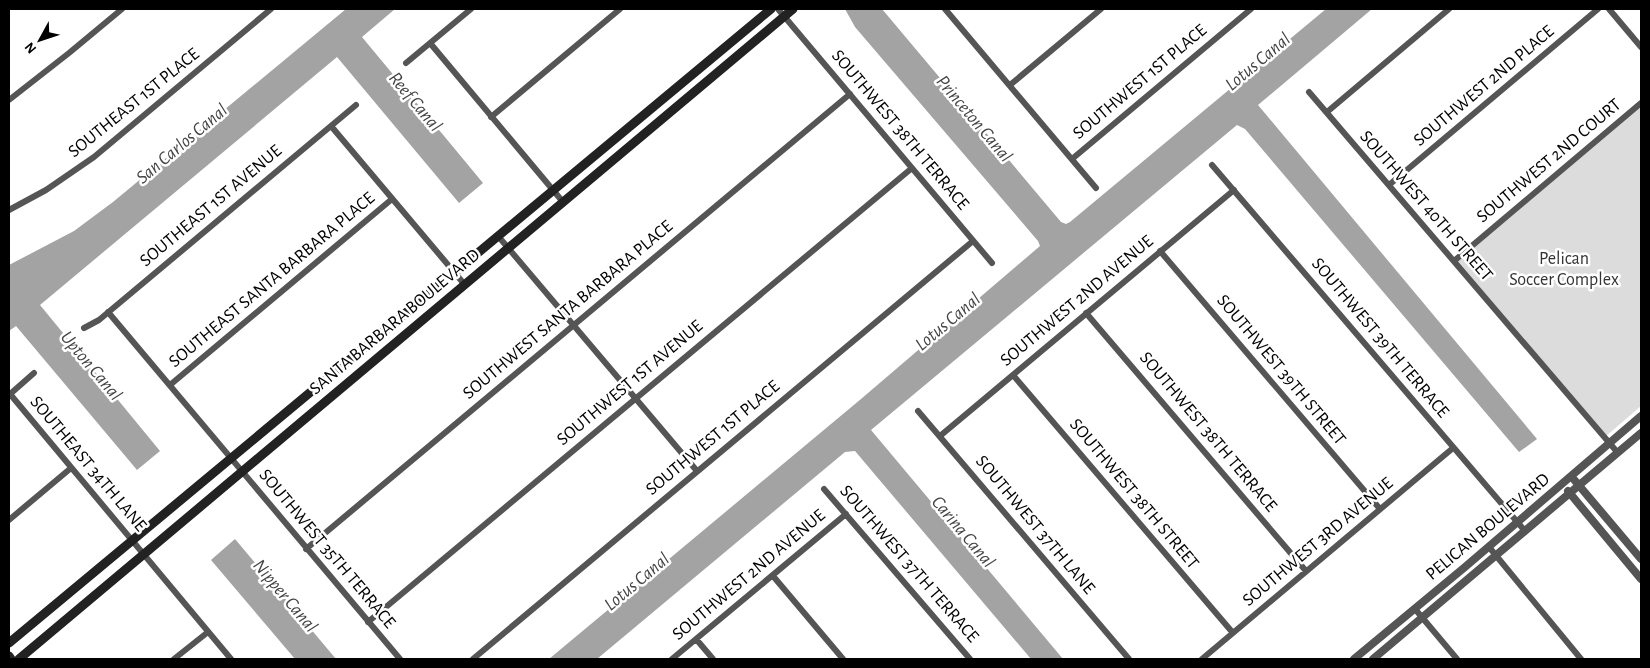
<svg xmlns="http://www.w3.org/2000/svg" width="1650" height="668" font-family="'Alegreya Sans',sans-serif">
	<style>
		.green { fill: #dcdcdc }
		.water { fill: #a3a3a3 }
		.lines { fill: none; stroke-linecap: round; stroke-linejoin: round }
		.minor { stroke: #555; stroke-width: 6 }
		.tertiary { stroke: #555; stroke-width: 8 }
		.secondary { stroke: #222; stroke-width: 9 }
		.labels { text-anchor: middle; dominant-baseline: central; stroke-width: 5; stroke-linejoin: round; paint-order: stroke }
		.street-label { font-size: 18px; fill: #000; stroke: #fff }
		.park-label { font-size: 18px; fill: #333; stroke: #fff }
		.water-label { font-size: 19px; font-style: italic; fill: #444; stroke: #fff }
	</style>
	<rect width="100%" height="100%" fill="#fff"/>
	<path class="green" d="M1641,103v303l-36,31 -151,-176z"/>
	<path class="water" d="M346,9h49l-33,28 121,146 -24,20 -122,-146 -297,248 120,146 -23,19 -121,-144 -7,5v-66l65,-34 39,-29z
		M845,9h37l179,213 5,2 4,-2 256,-213h46l-114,96 279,334 -18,13 -274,-323 -8,-4 -366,305 192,229h-32l-176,-208 -10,1 -248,207h-48l312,-260 179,-153 -2,-5 -183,-214z
		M235,539l101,120h-41l-84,-99z"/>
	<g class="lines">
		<path class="minor" d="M778,9l214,254
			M945,9l151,179
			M1609,9l32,38
			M430,43l133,159
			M406,63l65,-54
			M1010,85l91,-76
			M1309,92l309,361
			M9,100l60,-47 53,-44
			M1327,112l122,-103
			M491,117l129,-108
			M331,126l134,159
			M1072,159l179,-150
			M1212,165l313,366
			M1389,185l209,-176
			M9,210l37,-20 48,-33 177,-148
			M498,236l199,235
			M1160,251l220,258
			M1454,261l187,-158
			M108,312l292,347
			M1086,313l220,258
			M84,328l15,-8 257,-215
			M1013,375l220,258
			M170,385l222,-186
			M10,394l221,265
			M9,395l25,-22
			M918,411l211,248
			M940,436l294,-246
			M824,489l146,170
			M9,520l62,-52
			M1489,547l92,112
			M306,549l544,-455
			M773,576l70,83
			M1415,609l42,50
			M368,622l544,-454
			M696,639l17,20
			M174,659l34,-27
			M473,659l500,-418
			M672,659l174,-145
			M1202,659l251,-211"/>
		<path class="tertiary" d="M1571,476l70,83
			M1568,491l73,88
			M1354,659l111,-92 176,-151
			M1373,659l268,-226"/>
		<path class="secondary" d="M9,643l762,-634
			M9,656l2,3
			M19,659l774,-650"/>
	</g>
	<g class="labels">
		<g class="street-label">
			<text transform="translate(1140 82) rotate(-40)">SOUTHWEST 1ST PLACE</text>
			<text transform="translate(1484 86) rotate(-40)">SOUTHWEST 2ND PLACE</text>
			<text transform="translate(134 103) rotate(-39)">SOUTHEAST 1ST PLACE</text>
			<text transform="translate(900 130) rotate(50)">SOUTHWEST 38TH TERRACE</text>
			<text transform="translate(1549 161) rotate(-40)">SOUTHWEST 2ND COURT</text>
			<text transform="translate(211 206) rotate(-40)">SOUTHEAST 1ST AVENUE</text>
			<text transform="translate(1426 206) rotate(49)">SOUTHWEST 40TH STREET</text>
			<text transform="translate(272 280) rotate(-40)">SOUTHEAST SANTA BARBARA PLACE</text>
			<text transform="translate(1077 301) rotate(-40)">SOUTHWEST 2ND AVENUE</text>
			<text transform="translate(568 310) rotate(-40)">SOUTHWEST SANTA BARBARA PLACE</text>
			<text transform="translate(395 322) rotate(-40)">SANTA BARBARA BOULEVARD</text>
			<text transform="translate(1380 338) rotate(50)">SOUTHWEST 39TH TERRACE</text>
			<text transform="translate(1281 370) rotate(50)">SOUTHWEST 39TH STREET</text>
			<text transform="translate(630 383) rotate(-40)">SOUTHWEST 1ST AVENUE</text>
			<text transform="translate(1208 432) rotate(50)">SOUTHWEST 38TH TERRACE</text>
			<text transform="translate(713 438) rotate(-40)">SOUTHWEST 1ST PLACE</text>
			<text transform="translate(88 464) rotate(50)">SOUTHEAST 34TH LANE</text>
			<text transform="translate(1134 494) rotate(50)">SOUTHWEST 38TH STREET</text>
			<text transform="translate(1035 525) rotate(50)">SOUTHWEST 37TH LANE</text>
			<text transform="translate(1488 527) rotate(-40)">PELICAN BOULEVARD</text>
			<text transform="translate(1318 542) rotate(-40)">SOUTHWEST 3RD AVENUE</text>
			<text transform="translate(327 549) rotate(50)">SOUTHWEST 35TH TERRACE</text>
			<text transform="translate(909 564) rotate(49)">SOUTHWEST 37TH TERRACE</text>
			<text transform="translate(749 575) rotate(-40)">SOUTHWEST 2ND AVENUE</text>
		</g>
		<g class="park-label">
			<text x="1564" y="259">Pelican<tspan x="1564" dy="21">Soccer Complex</tspan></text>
		</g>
		<g class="water-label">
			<text transform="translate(1258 62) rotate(-40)">Lotus Canal</text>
			<text transform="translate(415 102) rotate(50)">Reef Canal</text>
			<text transform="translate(974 119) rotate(50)">Princeton Canal</text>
			<text transform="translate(182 144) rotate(-40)">San Carlos Canal</text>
			<text transform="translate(948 322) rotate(-40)">Lotus Canal</text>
			<text transform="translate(91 366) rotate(50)">Upton Canal</text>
			<text transform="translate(963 532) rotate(50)">Carina Canal</text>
			<text transform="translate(637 582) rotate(-40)">Lotus Canal</text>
			<text transform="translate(285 596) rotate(50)">Nipper Canal</text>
		</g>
	</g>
	<rect width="1650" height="668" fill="none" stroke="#000000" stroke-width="20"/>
	<g transform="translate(40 40) rotate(230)" stroke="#ffffff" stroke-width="4" paint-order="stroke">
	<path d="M0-4L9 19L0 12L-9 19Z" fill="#000000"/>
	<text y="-8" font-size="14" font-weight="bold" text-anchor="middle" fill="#000000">N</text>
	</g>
</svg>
